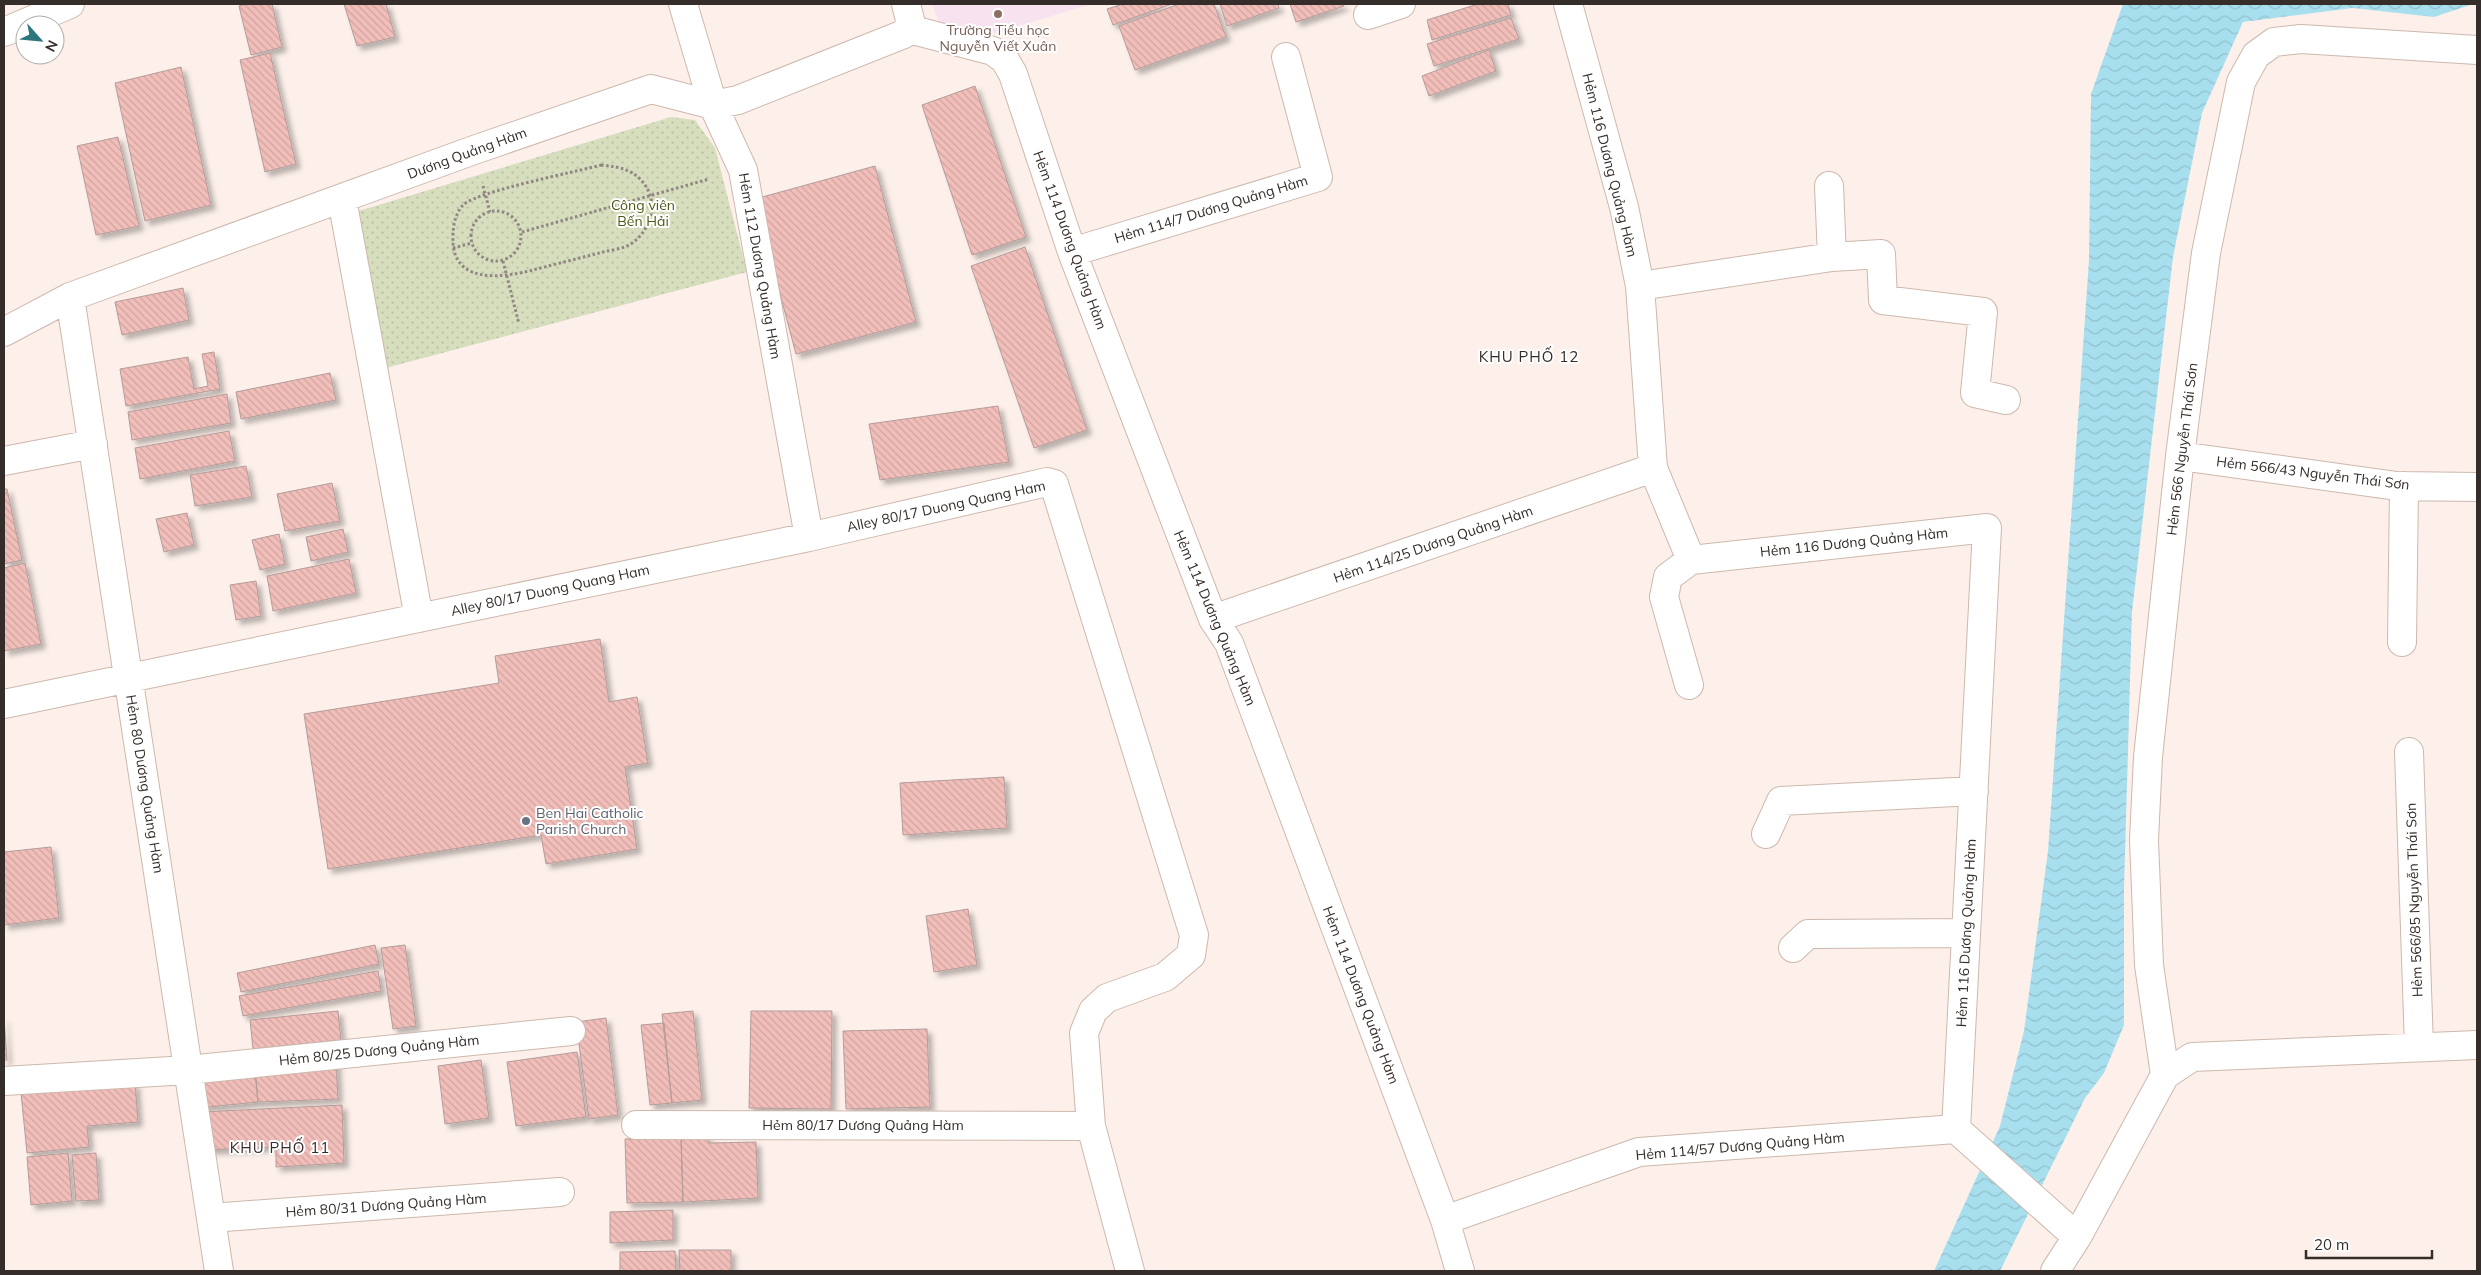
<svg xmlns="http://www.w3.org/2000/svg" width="2481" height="1275" font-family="Mulish,sans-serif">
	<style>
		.education { fill: #f8e2f0 }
		.park { fill: url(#park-dots) }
		.water { fill: url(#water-waves) }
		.building { fill: url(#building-back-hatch); stroke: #b39c9a; filter: url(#shadow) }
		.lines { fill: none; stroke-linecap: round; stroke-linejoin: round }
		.minor-casing { stroke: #cdb8ad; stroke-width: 30 }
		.path { stroke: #918681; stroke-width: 3; stroke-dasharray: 2.5 2.5; stroke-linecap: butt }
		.minor { stroke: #fff; stroke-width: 28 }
		.education-dot { fill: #8d6e63; stroke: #fff; stroke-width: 2 }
		.worship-dot { fill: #6b7280; stroke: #fff; stroke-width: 2 }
		.labels { text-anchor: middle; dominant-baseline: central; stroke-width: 4; stroke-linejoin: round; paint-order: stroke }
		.education-label { font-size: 14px; fill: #785e54; stroke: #fff }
		.street-label { font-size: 14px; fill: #352d29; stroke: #fff }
		.park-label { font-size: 14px; fill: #4e5814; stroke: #fff }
		.worship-label { font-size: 14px; fill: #5b616d; stroke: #fff; text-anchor: start }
		.neighbourhood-label { font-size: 15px; letter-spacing: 1px; fill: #352d29; stroke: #fff }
	</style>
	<defs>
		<pattern id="park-dots" width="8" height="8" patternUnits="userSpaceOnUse" patternTransform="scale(1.25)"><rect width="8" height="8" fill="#d7debe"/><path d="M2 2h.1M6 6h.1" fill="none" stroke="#b9bfa3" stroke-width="1.8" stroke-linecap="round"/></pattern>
		<pattern id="water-waves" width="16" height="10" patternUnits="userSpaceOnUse" patternTransform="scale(1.25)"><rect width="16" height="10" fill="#a8dfee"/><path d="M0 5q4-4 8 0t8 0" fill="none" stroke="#91c0cc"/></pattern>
		<pattern id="building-back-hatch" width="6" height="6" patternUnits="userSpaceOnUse" patternTransform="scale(1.25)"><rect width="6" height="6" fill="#f2beba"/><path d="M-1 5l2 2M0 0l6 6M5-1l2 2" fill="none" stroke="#d0a4a0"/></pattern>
		<filter id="shadow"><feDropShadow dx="4.5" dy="4.5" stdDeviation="2.5" flood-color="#0004"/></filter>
	</defs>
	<rect width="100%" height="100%" fill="#fdf0ea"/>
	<path class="education" d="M932,4h160l-113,34 -40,-15z"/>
	<path class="park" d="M671,117l24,3 20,28 32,124 -365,97 -30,-156z"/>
	<path class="water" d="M2123,4h350l-39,13 -81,-9 -110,14 -41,91 -29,144 -41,355 -8,276v137l-20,48 -19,25 -85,173h-66l66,-145 24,-95 24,-180 41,-591 2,-166z"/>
	<path class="building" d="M246,4h26l10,43 -31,8 -12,-49z
		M344,4h42l9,33 -38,9z
		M1123,4h49l-59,21 -6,-16z
		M1179,4h35l12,33 -91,33 -16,-44z
		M1220,4h58l1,4 -52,18z
		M1290,4h53l1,2 -48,16z
		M1478,4h30l3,11 -79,25 -5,-20z
		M1511,18l8,21 -85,27 -7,-22z
		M1489,50l7,21 -67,25 -7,-20z
		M270,53l26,111 -31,8 -25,-112z
		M181,67l30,138 -66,16 -30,-138z
		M975,86l51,151 -54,18 -50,-150z
		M118,137l21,89 -43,9 -19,-89z
		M875,166l41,156 -120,32 -41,-155z
		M1025,247l62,183 -53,18 -63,-182z
		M183,288l6,32 -67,15 -7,-33z
		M214,352l6,37 -94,17 -6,-37 68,-12 6,32 14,-3 -6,-32z
		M330,373l6,27 -95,19 -5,-27z
		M227,394l4,29 -99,17 -4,-28z
		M998,406l11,56 -129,18 -11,-56z
		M229,431l6,30 -95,18 -5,-31z
		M246,466l6,31 -57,9 -5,-31z
		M332,483l8,38 -55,10 -8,-37z
		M4,489h3l15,71 -18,4z
		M187,513l7,32 -30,7 -8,-33z
		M343,529l5,23 -37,9 -5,-24z
		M279,534l6,30 -25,6 -8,-30z
		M349,559l7,34 -83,18 -6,-35z
		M25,563l16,81 -37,7v-83z
		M256,581l5,35 -25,4 -6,-35z
		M600,639l9,63 28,-5 11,66 -23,4 12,82 -91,15 -5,-29 -213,34 -24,-155 195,-31 -4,-27z
		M1004,777l3,51 -104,7 -3,-52z
		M51,847l8,71 -55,7v-73z
		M968,909l9,56 -43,7 -8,-56z
		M375,945l4,19 -138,28 -4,-19z
		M405,945l11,81 -23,3 -12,-81z
		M378,971l3,20 -138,25 -4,-20z
		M338,1011l3,29 -88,9 -3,-29z
		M693,1011l9,89 -30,3 -10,-89z
		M751,1011h81l-1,98 -82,-1z
		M4,1018l3,42h-3z
		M606,1018l12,97 -29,4 -13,-97z
		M664,1023l8,80 -22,2 -9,-80z
		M927,1029l3,78 -84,2 -3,-78z
		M577,1052l9,65 -70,9 -9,-64z
		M481,1060l8,58 -44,6 -7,-58z
		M336,1061l2,38 -80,3 -3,-32z
		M255,1070l3,32 -60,6 -2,-32z
		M135,1083l3,39 -51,4 2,21 -62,6 -6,-60z
		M342,1105l2,58 -68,4v-20l-74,3 -1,-38z
		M708,1136l1,7 47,-1 2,56 -75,4 -2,-65z
		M681,1137l2,65 -56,1 -2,-64z
		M68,1153l4,48 -41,4 -4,-48z
		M96,1153l3,47 -23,1 -4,-46z
		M673,1210v30l-63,3v-31z
		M679,1250h52v21h-51z
		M675,1251l1,20h-56v-19z"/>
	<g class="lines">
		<defs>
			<path id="minor" d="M683,4l30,101 30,65 66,367
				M1568,4l56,203 16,79 13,182 38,92 296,-32 -31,601
				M1368,15l33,-11
				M909,29l84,22 12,9 8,14 59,178 141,367 16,24 216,577 15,51
				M4,32l66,-28
				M342,199l77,419
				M1072,252l246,-75 -32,-120
				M1832,257l49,-3 2,46 100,12 -8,81 31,7
				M1640,286l192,-29 -3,-71
				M70,297l149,974
				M4,332l66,-35 404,-147 177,-61 62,16 25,-5 166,-66 7,-10 -5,-20
				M2180,456l217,30 80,1
				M4,461l89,-17
				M1213,619l440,-151
				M2402,642l2,-156
				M1689,685l-25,-88 4,-20 23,-17
				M4,704l805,-167 238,-55 7,2 140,451 -3,20 -26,22 -58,21 -14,13 -9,22 7,93 39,145
				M2409,752l10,295
				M1766,834l15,-33 193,-10
				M1793,948l15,-14 158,-1
				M2165,1075l-16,-110 -5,-125 4,-83 32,-301 26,-203 35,-171 15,-27 18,-13 27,-3 176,11
				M4,1081l184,-11 383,-39
				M636,1125l455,1
				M1956,1129l121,108
				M211,1218l349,-26
				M1445,1220l194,-68 317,-23
				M2055,1271l22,-34 88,-162 27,-18 285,-12"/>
		</defs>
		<use href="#minor" class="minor-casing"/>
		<path class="path" d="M601,165c21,2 37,6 47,25 10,19 -1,45 -19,55 -7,4 -18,5 -26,7 -23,6 -47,12 -70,18 -31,8 -82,15 -80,-33 0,-11 2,-23 10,-32 15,-14 113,-33 138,-40z
			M483,186l7,26
			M471 236a25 25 0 1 1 50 0a25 25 0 1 1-50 0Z
			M522,232l187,-53
			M453,248l19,-5
			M503,261l16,63"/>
		<use href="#minor" class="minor"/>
	</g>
	<circle class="education-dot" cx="998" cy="14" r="5"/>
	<circle class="worship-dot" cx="526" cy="821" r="5"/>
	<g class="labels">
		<g class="education-label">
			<text x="998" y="30">Trường Tiểu học<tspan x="998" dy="16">Nguyễn Viết Xuân</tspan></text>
		</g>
		<g class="street-label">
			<text transform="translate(467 153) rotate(-20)">Dương Quảng Hàm</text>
			<text transform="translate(1610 165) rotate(76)">Hẻm 116 Dương Quảng Hàm</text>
			<text transform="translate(1211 209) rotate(-17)">Hẻm 114/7 Dương Quảng Hàm</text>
			<text transform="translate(1070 240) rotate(70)">Hẻm 114 Dương Quảng Hàm</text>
			<text transform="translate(760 266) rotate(80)">Hẻm 112 Dương Quảng Hàm</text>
			<text transform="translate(2182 449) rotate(-83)">Hẻm 566 Nguyễn Thái Sơn</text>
			<text transform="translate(2313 473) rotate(7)">Hẻm 566/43 Nguyễn Thái Sơn</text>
			<text transform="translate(946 506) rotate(-12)">Alley 80/17 Duong Quang Ham</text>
			<text transform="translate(1854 542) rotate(-6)">Hẻm 116 Dương Quảng Hàm</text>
			<text transform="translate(1433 544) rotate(-19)">Hẻm 114/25 Dương Quảng Hàm</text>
			<text transform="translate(550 590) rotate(-12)">Alley 80/17 Duong Quang Ham</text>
			<text transform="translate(1215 618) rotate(67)">Hẻm 114 Dương Quảng Hàm</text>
			<text transform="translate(145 784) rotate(81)">Hẻm 80 Dương Quảng Hàm</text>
			<text transform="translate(2414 900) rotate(-92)">Hẻm 566/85 Nguyễn Thái Sơn</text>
			<text transform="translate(1966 933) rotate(-87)">Hẻm 116 Dương Quảng Hàm</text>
			<text transform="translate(1361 995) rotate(69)">Hẻm 114 Dương Quảng Hàm</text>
			<text transform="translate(379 1050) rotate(-6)">Hẻm 80/25 Dương Quảng Hàm</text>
			<text x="863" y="1125">Hẻm 80/17 Dương Quảng Hàm</text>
			<text transform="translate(1740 1146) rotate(-5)">Hẻm 114/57 Dương Quảng Hàm</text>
			<text transform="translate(386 1205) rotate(-4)">Hẻm 80/31 Dương Quảng Hàm</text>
		</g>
		<g class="park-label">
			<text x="643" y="205">Công viên<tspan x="643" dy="16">Bến Hải</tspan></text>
		</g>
		<g class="worship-label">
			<text x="536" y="813">Ben Hai Catholic<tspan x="536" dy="16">Parish Church</tspan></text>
		</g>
		<g class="neighbourhood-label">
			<text x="1529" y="356">KHU PHỐ 12</text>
			<text x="280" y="1147">KHU PHỐ 11</text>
		</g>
	</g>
	<rect width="2481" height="1275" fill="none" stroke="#352d29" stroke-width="10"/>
	<g transform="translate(40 40) rotate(117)"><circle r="24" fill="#ffffff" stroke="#aeaba9"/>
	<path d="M0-4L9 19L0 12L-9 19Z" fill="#2d767e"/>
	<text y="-8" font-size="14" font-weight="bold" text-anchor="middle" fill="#352d29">N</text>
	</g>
	<path d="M2306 1250v8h126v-8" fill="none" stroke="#352d29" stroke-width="2.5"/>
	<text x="2314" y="1250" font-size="15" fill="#352d29" stroke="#ffffff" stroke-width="4" paint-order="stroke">20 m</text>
</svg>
